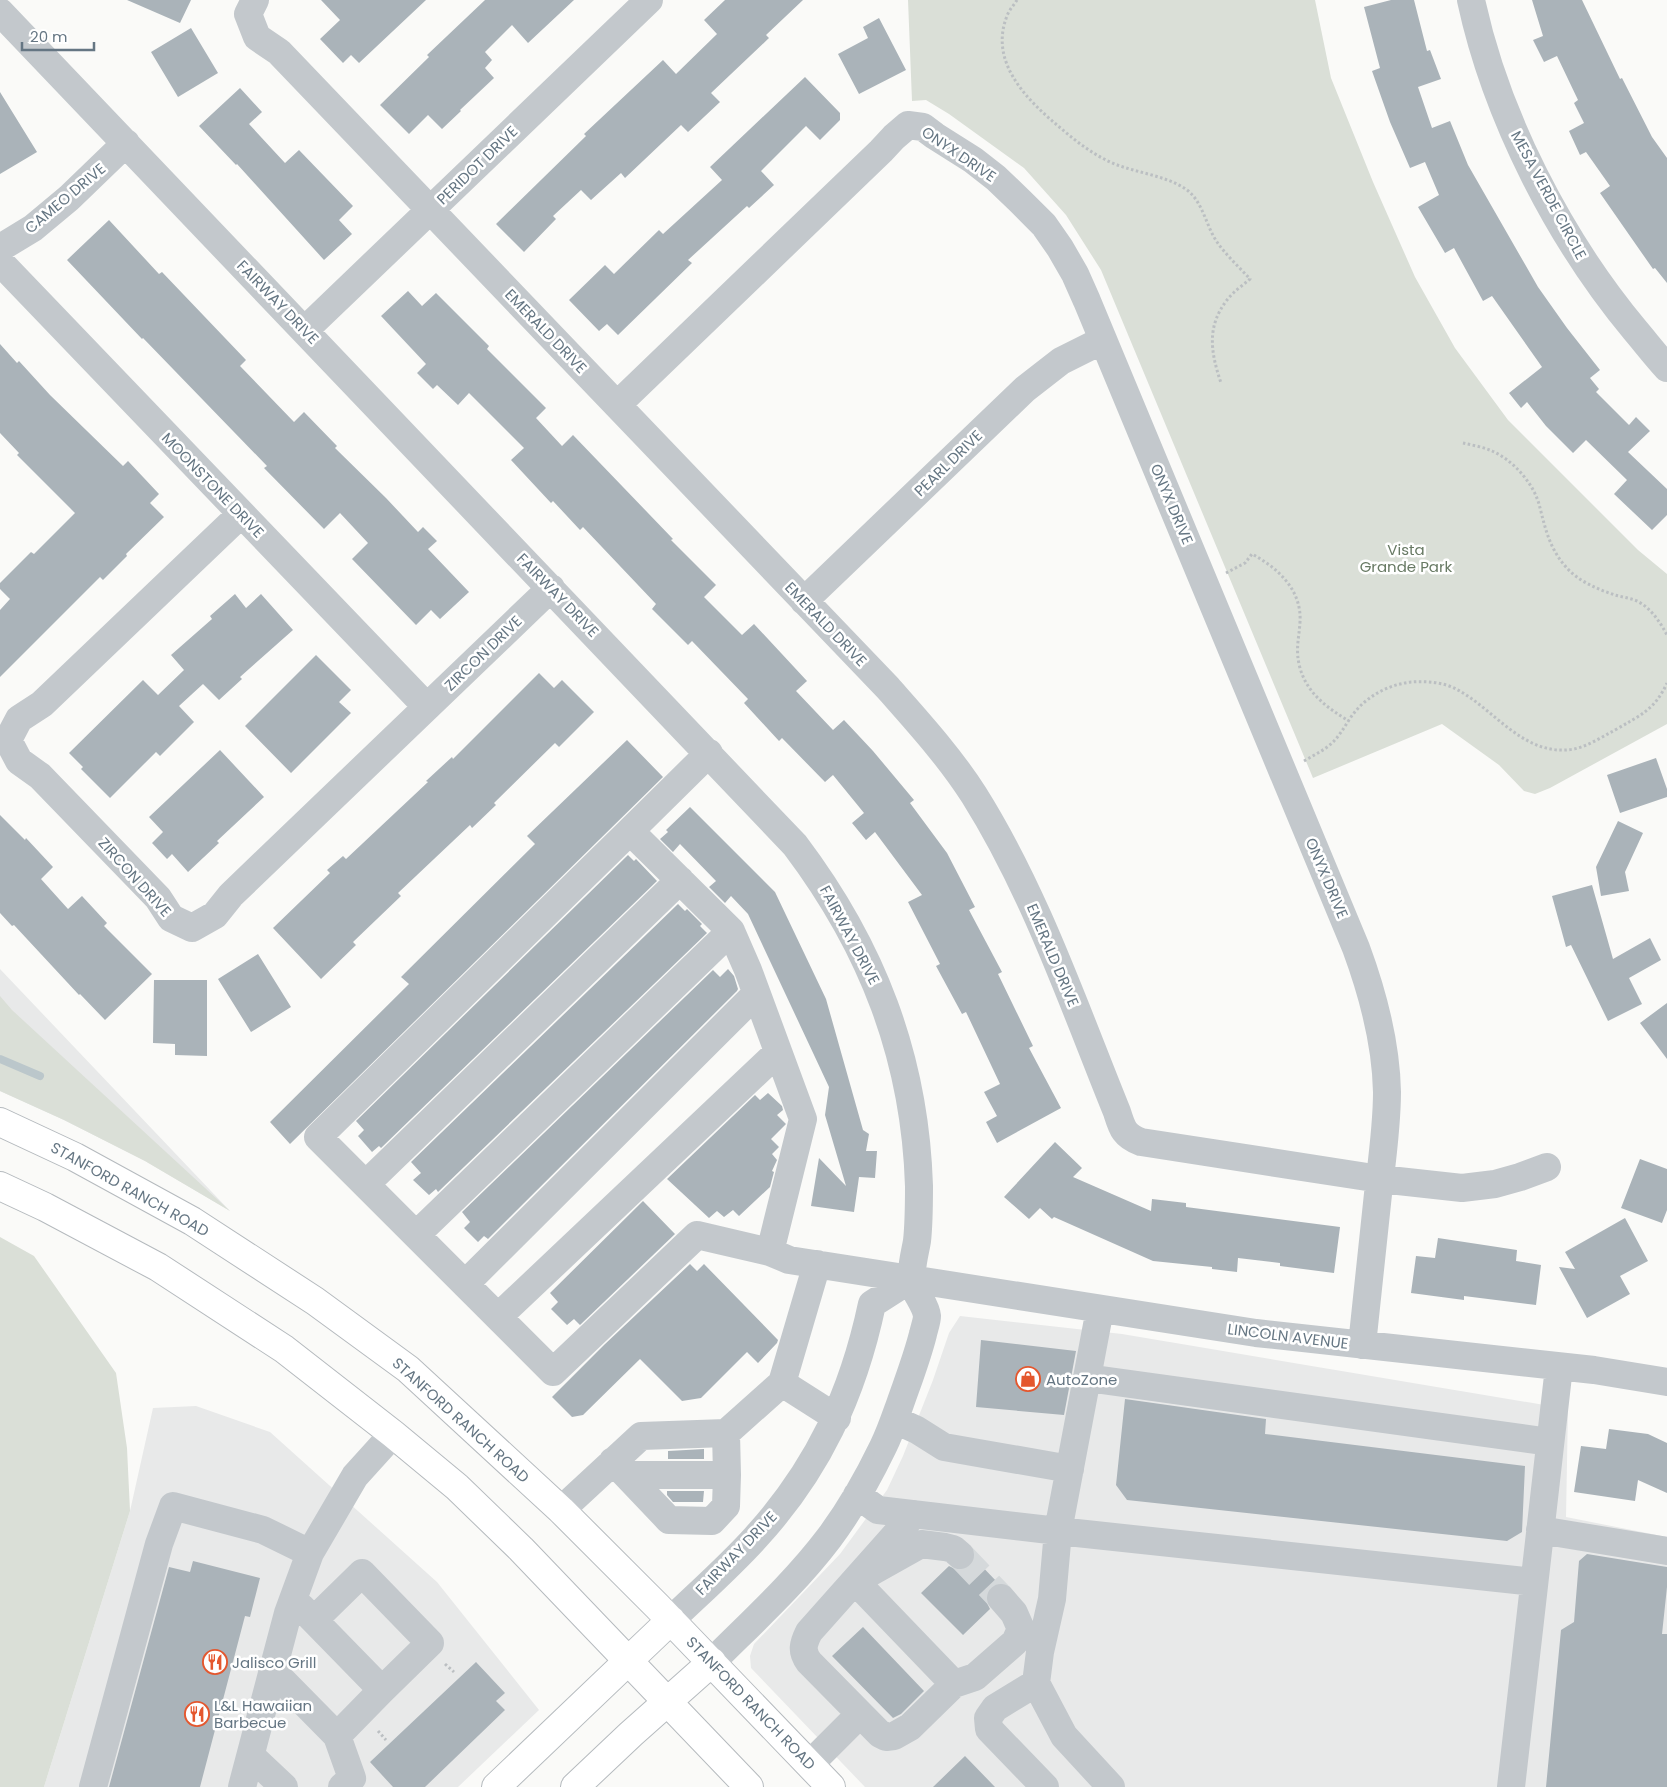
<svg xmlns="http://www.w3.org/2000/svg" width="1667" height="1787" font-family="Poppins,sans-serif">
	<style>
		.built { fill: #e8e9e9 }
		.green { fill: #dadfd7 }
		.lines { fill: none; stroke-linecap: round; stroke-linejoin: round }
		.stream { stroke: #bbc7cb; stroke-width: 8 }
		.building { fill: #aab3b9 }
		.minor-tunnel { stroke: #d5d9db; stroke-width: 28; stroke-dasharray: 28 14; stroke-linecap: butt }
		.major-casing { stroke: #b5babe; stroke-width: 30 }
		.path { stroke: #bbbfc2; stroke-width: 3; stroke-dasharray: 2.5 2.5; stroke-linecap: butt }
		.minor { stroke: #c3c8cc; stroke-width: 28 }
		.major { stroke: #fff; stroke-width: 28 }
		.labels { text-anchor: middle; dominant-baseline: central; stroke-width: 5; stroke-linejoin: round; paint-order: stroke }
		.street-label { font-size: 15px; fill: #657683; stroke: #fff }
		.park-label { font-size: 15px; fill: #687a64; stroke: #fff }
		.poi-label { font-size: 15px; fill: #657683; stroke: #fff; text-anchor: start }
	</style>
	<rect width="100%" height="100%" fill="#fafaf8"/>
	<path class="built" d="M0,969l230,242 -85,-50 -81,-41 -64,-29z
		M960,1316l162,18 446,75 -2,108 101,20v250h-802l-114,-119 -1,-12 4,-12 86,-90 47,-64 16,-34 30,-76 16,-47z
		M196,1406l74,26 167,150 102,128 -81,77h-414l86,-276 23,-103z"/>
	<path class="green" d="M908,0h407l16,78 42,104 42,95 40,71 53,72 130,130 29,24v150l-117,64 -15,6 -11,-3 -25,-26 -57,-41 -129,54 -212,-508 -35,-55 -42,-47 -75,-54 -23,-14 -14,1z
		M0,996l12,14 218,201 -85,-50 -81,-41 -64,-29z
		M0,1237l34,19 82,117 11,75 3,63 -86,276h-44z"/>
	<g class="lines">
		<path class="stream" d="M0,1059l40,17"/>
	</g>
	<path class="building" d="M127,0h64l-11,23z
		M321,0h105l-67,63 -8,-8 -8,8 -23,-24 20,-19z
		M485,0h89l-46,43 -16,-18 -27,27 7,8 -7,8 9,10 -34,32 1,1 -19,18 -14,-14 -19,19 -29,-29 49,-48 -2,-2z
		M725,0h78l-37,35 3,3 -58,55 9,9 -32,30 -7,-7 -56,53 -4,-5 -30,27 -10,-10 -28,26 3,3 -32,33 -28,-28 90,-88 -2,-2 79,-74 13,14 41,-40 -13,-14z
		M1391,0h23l13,51 3,-1 11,29 -23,8 14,41 18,-7 18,44 70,122 29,41 33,42 -10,8 9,11 -3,3 33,33 7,-8 14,14 -22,21 39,37v26l-15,15 -38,-36 13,-14 -41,-40 -13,13 -27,-27 -19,-24 -6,6 -12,-15 33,-26 -50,-71 -9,5 -29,-53 -9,5 -27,-46 21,-12 -14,-33 -15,6 -20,-46 -18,-51 8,-3 -16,-61z
		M1532,0h50l38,79 2,-1 30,59 15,21v125l-12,-15 -2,1 -14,-20 -39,-56 10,-7 -24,-34 -6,3 -11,-24 15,-8 -10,-20 4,-3 -21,-44 -13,6 -11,-22 10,-4z
		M879,18l27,52 -47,24 -21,-40 30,-16 -5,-11z
		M191,28l27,45 -40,24 -27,-45z
		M805,77l35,36v7l-20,20 -14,-14 -45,45 13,14 -25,23 -2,-2 -59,54 4,3 -74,72 -11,-11 -8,7 -30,-31 36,-35 9,9 45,-44 4,4 59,-54 -12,-13z
		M240,88l22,24 -13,12 36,39 14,-13 54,56 -14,14 13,14 -28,26 -87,-96 -1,1 -37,-39z
		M0,92l37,60 -37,22z
		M109,220l50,54 3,-2 84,88 -6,6 54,56 10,-10 33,34 -2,2 51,50 32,34 5,-5 14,14 -9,8 41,43 -29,27 -9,-9 -15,15 -64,-66 16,-16 -28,-30 -16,16 -60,-61 3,-2 -124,-128 -1,1 -75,-79z
		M408,291l14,15 14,-13 53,53 -2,3 59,59 -10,10 26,28 11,-11 100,104 -2,1 45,45 -12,12 38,38 12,-11 53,57 -11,10 37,39 11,-10 29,31 41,49 -4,3 37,50 28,54 -6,3 33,62 -4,2 35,72 -4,2 32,60 -64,35 -11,-21 11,-6 -13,-24 16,-8 -34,-72 -4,2 -26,-48 4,-2 -32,-62 14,-7 -47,-63 -9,8 -14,-17 12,-10 -31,-38 -8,7 -43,-44 -3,3 -35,-38 4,-4 -56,-58 -4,4 -36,-36 4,-5 -73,-77 -3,3 -27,-29 -2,2 -40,-43 13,-12 -55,-55 -11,12 -21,-20 -4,4 -16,-16 9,-9 -45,-48z
		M0,344l17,19 2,-2 31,34 73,71 5,-5 31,33 -9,9 14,14 -38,37 1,2 -24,24 -3,-3 -100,100v-67l10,-11 -10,-10v-6l31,-31 3,2 41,-41 -58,-58 2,-2 -19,-20z
		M235,594l11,14 15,-14 32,36 -53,47 2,2 -23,21 -16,-16 -24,22 15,16 -34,34 -4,-4 -46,46 -29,-29 2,-2 -14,-14 74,-73 15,15 26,-25 -13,-15 41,-36 -2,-3z
		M316,655l35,35 -12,12 12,11 -60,60 -46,-47z
		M539,673l15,15 8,-8 32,32 -35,35 -4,-4 -61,60 2,2 -24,23 -2,-3 -72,68 3,3 -48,46 3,3 -35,34 -48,-51 57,-55 -3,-3 16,-14 3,3 82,-77 -2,-1 26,-24 1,2z
		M627,740l36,37 -373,367 -20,-22 139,-138 -8,-7 134,-133 -8,-8z
		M220,750l44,47 -47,44 2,2 -31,29 -16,-18 -5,5 -15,-16 11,-11 -14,-15z
		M1656,758l11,31v8l-47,16 -13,-38z
		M690,807l85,85 51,107 37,131 6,4 -3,17h11l-2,27 -16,-1 -5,35 -43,-6 8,-48 27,28 -21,-71 4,-28 -81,-173 -17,-18 -6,7 -16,-16 7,-6 -36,-37 -7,8 -13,-13 8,-7 -2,-2z
		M0,815l25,25 1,-2 27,29 -12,12 27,30 14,-13 25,27 -3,3 48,48 -47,46 -25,-26 -1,1 -65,-70 -2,1 -12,-13z
		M1618,821l25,12 -18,39 4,19 -28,5 -5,-29z
		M628,855l6,6 2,-2 21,22 -276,267 -2,-2 -7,6 -14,-16 6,-6 -8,-9z
		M1592,885l21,74 37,-21 11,22 -32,18 13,26 -34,17 -37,-76 -5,2 -14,-51z
		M678,904l7,7 2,-2 15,15 -2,2 7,7 -269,259 -2,-3 -7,6 -16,-15 8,-7 -10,-11z
		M258,954l33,53 -40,25 -33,-53z
		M728,969l6,7 4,13 -1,2 -249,248 -4,-3 -6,6 -14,-14 6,-6 -8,-10 251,-242 7,7z
		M154,980h53v76l-32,-1v-11l-22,-1z
		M1667,1003v56l-27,-36z
		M768,1093l14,13 1,4 -6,5 9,9 -15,15 8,8 -7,7 5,6 -5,11 2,1 -4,15 -31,29 -6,-6 -9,7 -7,-6 -8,7 -42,-39 88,-84 5,5z
		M1055,1142l27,26 -9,9 78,34 1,-12 34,4v4l154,20 -6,46 -54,-7v-3l-42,-5 -1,14 -25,-3v-2l-59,-6 -99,-44 -2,2 -12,-11 -11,11 -25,-22z
		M1640,1159l27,10v41l-5,13 -41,-15z
		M643,1201l32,33 -95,91 -6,-6 -7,6 -16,-16 7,-7 -8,-9z
		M1625,1218l23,43 -28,15 10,18 -43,24 -28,-51 16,2 -10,-17z
		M1438,1238l79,12 -1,11 25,4 -5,40 -72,-9v4l-53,-7 5,-37 19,2z
		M690,1264l7,7 7,-7 74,76 -1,3 -19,20 -11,-11 -46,46 -19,3 -42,-42 -57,56 -11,2 -20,-20 52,-52z
		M981,1340l95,11 -12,64 -88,-8z
		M1125,1399l141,20 -1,15 260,32 -3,66 -15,9 -380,-41 -11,-15z
		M1609,1429l39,5 19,9v50l-29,-13 -3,21 -61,-9 7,-46 25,3z
		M704,1449v10h-36v-8z
		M667,1491h37l-1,11h-30l-6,-7z
		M1587,1554l80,13v20l-5,47h5v153h-121l15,-157 13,-8 5,-61z
		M975,1559l23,24 -8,4 -4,6v8l4,8 -27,26 -42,-42 28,-27 8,4h8l7,-4z
		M193,1561l67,17 -10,39 -5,-1 -45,171h-91l60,-220 21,5z
		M863,1627l61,64 -23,23 -8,4 -61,-62z
		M476,1662l29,31 -9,8 9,9 -80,77h-32l-23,-25z
		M965,1756l30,31h-62z"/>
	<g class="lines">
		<path class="minor-tunnel" d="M960,1555l41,43"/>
		<defs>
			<path id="major" d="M0,1122l75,35 117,64 123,80 93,68 153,141 96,96 174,181
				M0,1186l45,21 113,60 126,82 109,85 64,53 64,62 228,238
				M496,1787l175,-167
				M575,1787l56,-53 81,-72"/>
		</defs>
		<use href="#major" class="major-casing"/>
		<path class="path" d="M1017,0c-3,5 -8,10 -10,16 -18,45 18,82 50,109 15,13 31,26 49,35 25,13 59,14 81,30 16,12 19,36 30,52 9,13 22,25 33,37 -7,6 -17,13 -23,21 -21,27 -16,53 -6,83
			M1463,443c9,2 20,4 29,8 21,9 41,32 47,53 6,23 10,44 27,63 12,14 31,22 49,28 7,2 15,3 22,6 14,7 23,21 30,34
			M1226,573l19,-10 7,-9c26,14 50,36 48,68 -1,17 -5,28 0,46 7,25 27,40 49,53
			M1304,761c10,-6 21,-11 29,-19 7,-7 12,-16 18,-25 14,-20 36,-32 60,-35 15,-1 32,0 45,7 39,20 68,69 118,60 14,-3 28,-12 41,-19 24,-14 40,-20 52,-47
			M445,1664l9,8
			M378,1731l8,9"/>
		<path class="minor" d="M255,0l-7,14 9,23 22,15 609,636c30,34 61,68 86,107 61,97 100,211 143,317 5,16 7,24 24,30l239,37 82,9 33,-4 25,-7 27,-10
			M1471,0c25,116 88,239 164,330 11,13 21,26 32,38
			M0,12l795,833c77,102 120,212 124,341 0,18 0,37 -2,55 -2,12 -6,25 -5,37 0,12 14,26 15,38 0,5 -3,13 -4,18 -6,24 -15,47 -23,70 -5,14 -10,29 -17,43 -15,31 -33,63 -54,91 -34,45 -77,84 -117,124
			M0,248l33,-20 36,-30 57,-55
			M0,262l427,445
			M305,330l344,-330
			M617,405l264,-254 13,-14 14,-12 15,2 12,9 38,24 23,18 24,23 24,24 16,23 15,26 12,27 269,647c17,46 30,94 31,144 0,34 -5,68 -9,102 -5,51 -11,101 -16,151
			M241,514l-199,190 -23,15 -11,21 11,21 21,15 118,122 13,20 21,10 23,-13 16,-20 320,-307
			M804,601l221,-212 36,-28 42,-21
			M709,753l-79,78 101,100 17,39 55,149 -33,133 19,8 467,73 338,37 73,12
			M630,831l-312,306 235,235 144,-137 73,17
			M366,1184l314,-304
			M416,1235l315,-304
			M465,1284l291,-290
			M1100,1309l-42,222 476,51
			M498,1317l280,-265
			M1087,1378l463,64
			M782,1383l55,35
			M895,1420l22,10 27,17 126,22
			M613,1461l56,59 43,1 14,-15 1,-31 -1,-42
			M627,1475h100
			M857,1495l21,15 180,21 -6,68 -12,53 -4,31 28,53 47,51
			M561,1510l80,-74 85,-3 56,-50 35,-119
			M914,1514l-105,118c-6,12 -8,19 0,30l71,72 6,3 8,-1 16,-9 44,-43 21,-7 40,-35 6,-13 -7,-16 -13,-15
			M1540,1530l127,21
			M301,1607l81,83 -45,46
			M314,1620l48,-47 68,70 -48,47
			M671,1620c28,-27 58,-53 85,-83 62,-68 97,-143 116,-233l39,-25
			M273,1671l64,65 15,42 -10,9
			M1036,1683l-41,25 -7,10 1,11 56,58
			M954,1684l-99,-103 66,-37 24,3 8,2 7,6
			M251,1756l33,31
			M810,1764l49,-49
			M93,1787l66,-243 14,-38 90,24 47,23
			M242,1787l46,-174 22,-60 45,-77 38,-42
			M1511,1787l48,-420"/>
		<use href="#major" class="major"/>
	</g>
	<defs>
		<symbol id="shop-ring" viewBox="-11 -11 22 22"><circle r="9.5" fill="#fff" stroke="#e4572e" stroke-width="1.5"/><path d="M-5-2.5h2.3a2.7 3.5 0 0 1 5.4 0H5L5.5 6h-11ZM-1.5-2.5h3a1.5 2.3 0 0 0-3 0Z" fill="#e4572e"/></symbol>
		<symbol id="restaurant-ring" viewBox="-11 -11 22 22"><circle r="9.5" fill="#fff" stroke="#e4572e" stroke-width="1.5"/><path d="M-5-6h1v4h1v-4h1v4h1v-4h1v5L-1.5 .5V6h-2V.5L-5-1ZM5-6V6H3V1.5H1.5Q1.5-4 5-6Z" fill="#e4572e"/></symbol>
	</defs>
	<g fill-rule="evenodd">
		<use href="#shop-ring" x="1014" y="1365" width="28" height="28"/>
		<use href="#restaurant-ring" x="201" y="1648" width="28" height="28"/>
		<use href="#restaurant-ring" x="183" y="1700" width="28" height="28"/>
	</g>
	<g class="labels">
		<g class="street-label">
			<text transform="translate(959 154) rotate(34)">ONYX DRIVE</text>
			<text transform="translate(477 165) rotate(-44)">PERIDOT DRIVE</text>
			<text transform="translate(1549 195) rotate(62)">MESA VERDE CIRCLE</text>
			<text transform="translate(65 198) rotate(-40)">CAMEO DRIVE</text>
			<text transform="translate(278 302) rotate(46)">FAIRWAY DRIVE</text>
			<text transform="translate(546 331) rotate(46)">EMERALD DRIVE</text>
			<text transform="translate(948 463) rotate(-44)">PEARL DRIVE</text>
			<text transform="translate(213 485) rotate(46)">MOONSTONE DRIVE</text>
			<text transform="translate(1172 504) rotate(67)">ONYX DRIVE</text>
			<text transform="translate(558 595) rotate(46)">FAIRWAY DRIVE</text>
			<text transform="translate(826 624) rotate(46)">EMERALD DRIVE</text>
			<text transform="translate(483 653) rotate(-44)">ZIRCON DRIVE</text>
			<text transform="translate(135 877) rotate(48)">ZIRCON DRIVE</text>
			<text transform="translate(1327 878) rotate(67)">ONYX DRIVE</text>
			<text transform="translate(850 935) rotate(62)">FAIRWAY DRIVE</text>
			<text transform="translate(1053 955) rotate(67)">EMERALD DRIVE</text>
			<text transform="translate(130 1189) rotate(29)">STANFORD RANCH ROAD</text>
			<text transform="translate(1288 1336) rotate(7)">LINCOLN AVENUE</text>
			<text transform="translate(461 1420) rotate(42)">STANFORD RANCH ROAD</text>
			<text transform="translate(736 1553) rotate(-46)">FAIRWAY DRIVE</text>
			<text transform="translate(751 1703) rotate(46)">STANFORD RANCH ROAD</text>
		</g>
		<g class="park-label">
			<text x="1406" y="549">Vista<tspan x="1406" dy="17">Grande Park</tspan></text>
		</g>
		<g class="poi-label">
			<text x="1046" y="1379">AutoZone</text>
			<text x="232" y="1662">Jalisco Grill</text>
			<text x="214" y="1705">L&amp;L Hawaiian<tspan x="214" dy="17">Barbecue</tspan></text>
		</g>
	</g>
	<path d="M22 42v8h72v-8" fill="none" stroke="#657683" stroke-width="2.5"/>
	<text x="30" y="42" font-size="15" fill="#657683" stroke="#ffffff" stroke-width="4" paint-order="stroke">20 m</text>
</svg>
